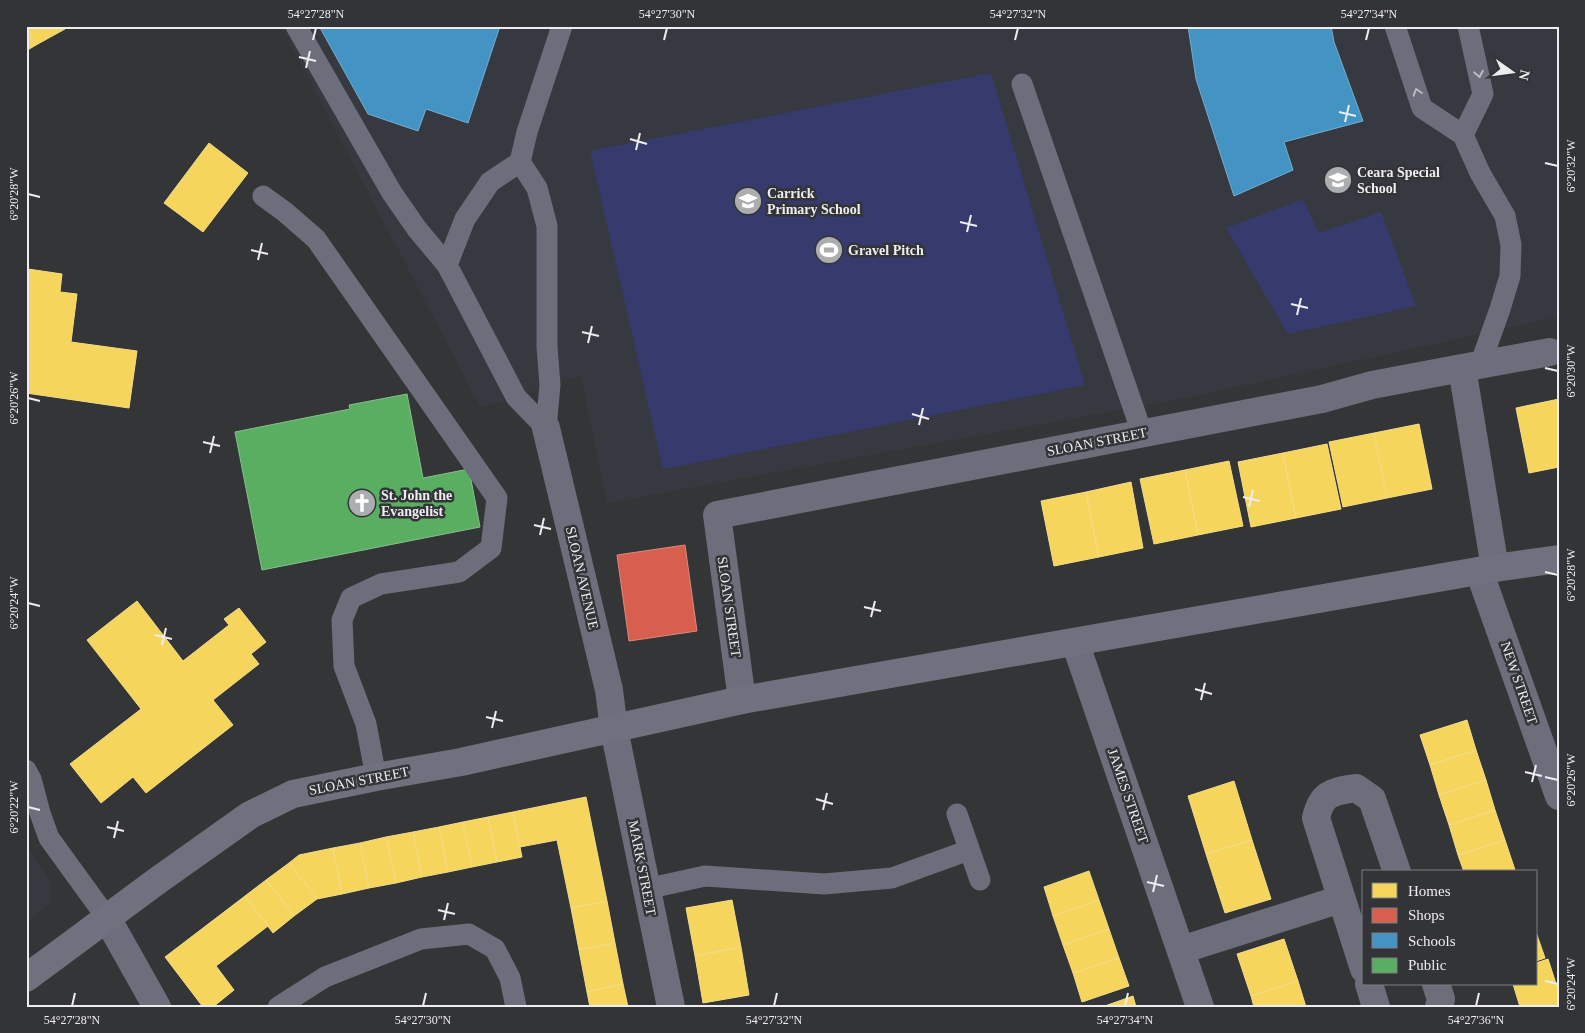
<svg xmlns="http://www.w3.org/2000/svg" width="1585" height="1033" font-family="'Times New Roman',serif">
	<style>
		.built { fill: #373941 }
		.green { fill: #373a6c }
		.homes { fill: #f6d55c; stroke: #f3dc88 }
		.shops { fill: #d6604d; stroke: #dd8a7e }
		.schools { fill: #4393c3; stroke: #76aed0 }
		.public { fill: #5aae61; stroke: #86c18c }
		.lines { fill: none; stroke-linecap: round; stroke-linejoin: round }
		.lane { stroke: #6c6e7c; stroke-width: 21 }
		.street { stroke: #6c6e7c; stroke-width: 28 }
		.secondary { stroke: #70707f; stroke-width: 28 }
		.oneway { stroke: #b9bac2 }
		.ticks { fill: none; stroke: #ededf0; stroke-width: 2 }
		.labels { text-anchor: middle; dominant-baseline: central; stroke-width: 5; stroke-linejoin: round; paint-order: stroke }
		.poi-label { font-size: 14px; font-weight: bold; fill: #ededf0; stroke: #333437; text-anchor: start }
		.street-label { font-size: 14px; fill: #ededf0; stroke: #333437 }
		.neatline { fill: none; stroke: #ededf0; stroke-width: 2 }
		.ticks-label { font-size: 12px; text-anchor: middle; fill: #ededf0 }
	</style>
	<rect width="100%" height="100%" fill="#343536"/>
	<path class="built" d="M281,26h1274l4,17v274l-374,81 -578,105 -26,-127 -100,32z
		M26,844l24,38v22l-24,18z"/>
	<path class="green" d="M991,73l94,312 -422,84 -73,-318z
		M1303,199l16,34 62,-21 35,94 -128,28 -62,-106z"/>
	<path class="homes" d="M26,26h37l2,3 -29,16 -10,-16z
		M26,29l10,16 -10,6z
		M209,143l39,30 -45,59 -39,-29z
		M28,269l34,5 -2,18 17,2 -6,48 66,9 -8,57 -103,-15v-115z
		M1559,399v68l-30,6 -13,-65z
		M1419,424l13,65 -45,9 -13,-65z
		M1374,433l13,65 -44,9 -14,-65z
		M1327,444l14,65 -45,9 -13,-65z
		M1283,453l13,65 -45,9 -13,-65z
		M1229,461l14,65 -45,9 -13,-65z
		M1185,470l13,65 -44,9 -14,-65z
		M1131,482l12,66 -44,9 -13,-65z
		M1086,492l13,65 -45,9 -13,-65z
		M137,601l46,60 46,-36 -5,-6 15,-11 27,34 -15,12 8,10 -46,36 20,25 -87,68 -13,-16 -32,26 -31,-39 71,-55 -54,-69z
		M1467,720l9,30 -46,15 -10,-30z
		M1476,750l10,30 -47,15 -9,-30z
		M1486,780l9,30 -46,15 -10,-30z
		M1234,781l18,59 -46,14 -18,-58z
		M586,797l21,104 -36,7 -14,-68 -37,7 -7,-35z
		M1495,810l10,30 -47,15 -9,-30z
		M513,812l9,45 -25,5 -9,-45z
		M488,817l9,45 -25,5 -9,-45z
		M463,822l9,45 -24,5 -9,-45z
		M439,827l9,45 -26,5 -9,-45z
		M413,832l9,45 -26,6 -10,-46z
		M386,837l10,46 -27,5 -9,-45z
		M1252,840l19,59 -46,14 -19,-59z
		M1505,840l10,30 -5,2h-46l-6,-17z
		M360,843l9,45 -27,6 -9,-46z
		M333,848l9,46 -25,5 -28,-36 10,-8z
		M289,863l28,36 -23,17 -28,-36z
		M1089,871l10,29 -46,16 -9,-29z
		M266,880l28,36 -21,17 -28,-37z
		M245,896l23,30 -52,40 18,24 -21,17h-10l-38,-50z
		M732,900l9,47 -46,9 -9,-48z
		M1099,900l10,29 -46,16 -10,-29z
		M607,901l8,42 -36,7 -8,-42z
		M1109,929l10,29 -46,15 -10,-28z
		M1536,932l9,26 -9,3z
		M1284,939l14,42 -47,15 -14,-42z
		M615,943l8,41 -36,8 -8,-42z
		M741,947l8,48 -46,8 -8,-47z
		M1119,958l10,28 -47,16 -9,-29z
		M1548,959l11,34v13l-39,1 -7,-23h23v-21z
		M1298,981l8,26h-52l-3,-11z
		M623,984l5,23h-38l-3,-15z
		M1133,996l3,11h-34z"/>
	<path class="shops" d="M685,545l12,86 -68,10 -12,-86z"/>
	<path class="schools" d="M319,26h181l-32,97 -42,-14 -8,22 -50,-17z
		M1188,26h143l3,16 29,79 -79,21 9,28 -59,26 -38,-117z"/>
	<path class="public" d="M407,394l16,84 46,-9 11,58 -218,43 -27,-138 115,-23 -1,-4z"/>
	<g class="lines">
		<path class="lane" d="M296,26l96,167 25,36 30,36
			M1395,26l27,82 41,27 17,38 25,43 6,29 -1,31 -10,33 -20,56
			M1022,84l120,349
			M1463,135l20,-41 -15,-68
			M520,162l-30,20 -25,37 -18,46 69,132 30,31
			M263,196l22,16 31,27 181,259 -6,50 -32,24 -78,12 -30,14 -9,22 2,46 22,58 10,53
			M546,428l4,-43 -3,-38v-121l-10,-38 -17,-26 7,-30 35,-106
			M26,770l5,9 9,34 9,25 58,80
			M957,814l23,66
			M646,889l59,-13 119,8 68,-6 77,-28
			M278,1007l47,-30 96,-38 48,-5 26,15 15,29 6,29"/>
		<path class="street" d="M1462,368l88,-16
			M546,428l63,262 5,39 57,278
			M1479,571l80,225
			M1075,642l125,365
			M742,700l-25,-185 605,-116 50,-14 90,-17 33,200
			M107,918l50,89
			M1181,950l160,-51
			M1364,969l-48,-151c6,-26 16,-26 40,-30l16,11 25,73
			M1369,984l7,23
			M1436,984l5,15 -2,8"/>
		<path class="secondary" d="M26,978l131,-97 93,-66 43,-21 83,-17 85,-15 281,-62 753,-132 64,-9"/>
	</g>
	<defs><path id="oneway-chevron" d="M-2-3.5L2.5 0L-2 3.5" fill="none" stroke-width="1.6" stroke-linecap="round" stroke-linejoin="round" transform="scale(1.25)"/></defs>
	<g class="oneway">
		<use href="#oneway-chevron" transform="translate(1479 74) rotate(79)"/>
		<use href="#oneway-chevron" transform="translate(1417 92) rotate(-108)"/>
	</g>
	<path class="ticks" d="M313,40l3,-12M664,40l3,-12M1015,40l3,-12M1366,40l3,-12M299,57l17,4M306,68l4,-17M1339,112l17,4M1345,122l4,-17M630,139l17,5M636,150l4,-17M1545,163l13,3M28,194l12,3M960,222l17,4M967,232l4,-17M251,250l17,4M258,260l4,-17M1291,304l17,4M1297,315l4,-17M582,332l17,4M588,343l4,-17M1545,368l13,3M28,398l12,3M912,414l17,5M919,425l4,-17M203,442l17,4M210,453l4,-17M1243,497l17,4M1249,507l4,-17M534,525l17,4M540,535l4,-17M1545,572l13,3M28,603l12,3M864,607l17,4M871,617l4,-16M155,635l17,4M162,645l4,-17M1195,689l17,5M1201,700l4,-17M486,717l17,4M492,728l4,-17M1525,772l17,4M1545,777l13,3M1532,782l4,-17M816,799l17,5M28,807l12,3M823,810l4,-17M107,827l17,4M114,838l4,-17M1147,882l17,4M1153,892l4,-17M438,910l17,4M444,920l4,-17M1545,981l13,3M72,1006l3,-13M423,1006l3,-13M774,1006l3,-13M1125,1006l3,-13M1476,1006l3,-13"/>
	<defs>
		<symbol id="school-disc" viewBox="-11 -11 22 22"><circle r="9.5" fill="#acadaf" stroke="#333437"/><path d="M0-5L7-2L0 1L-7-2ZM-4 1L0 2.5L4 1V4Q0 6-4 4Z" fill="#fff"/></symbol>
		<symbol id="stadium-disc" viewBox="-11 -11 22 22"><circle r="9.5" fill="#acadaf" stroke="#333437"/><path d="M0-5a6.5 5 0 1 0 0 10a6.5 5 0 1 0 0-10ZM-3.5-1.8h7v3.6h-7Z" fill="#fff"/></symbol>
		<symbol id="church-disc" viewBox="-11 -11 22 22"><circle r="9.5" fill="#acadaf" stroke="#333437"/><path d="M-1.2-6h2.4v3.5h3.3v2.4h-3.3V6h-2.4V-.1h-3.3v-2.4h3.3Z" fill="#fff"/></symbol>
	</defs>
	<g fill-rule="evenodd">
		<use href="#school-disc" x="1322" y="164" width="32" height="32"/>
		<use href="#school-disc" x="732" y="185" width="32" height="32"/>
		<use href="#stadium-disc" x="813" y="234" width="32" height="32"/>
		<use href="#church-disc" x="346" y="487" width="32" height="32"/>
	</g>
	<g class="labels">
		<g class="poi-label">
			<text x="1357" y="172">Ceara Special<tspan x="1357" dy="16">School</tspan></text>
			<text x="767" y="193">Carrick<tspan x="767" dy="16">Primary School</tspan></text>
			<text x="848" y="250">Gravel Pitch</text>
			<text x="381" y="495">St. John the<tspan x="381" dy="16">Evangelist</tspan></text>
		</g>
		<g class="street-label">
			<text transform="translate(1097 442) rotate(-11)">SLOAN STREET</text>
			<text transform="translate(582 578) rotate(77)">SLOAN AVENUE</text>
			<text transform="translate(729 607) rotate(82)">SLOAN STREET</text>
			<text transform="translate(1519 683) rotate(71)">NEW STREET</text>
			<text transform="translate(359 781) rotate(-11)">SLOAN STREET</text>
			<text transform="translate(1128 796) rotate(71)">JAMES STREET</text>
			<text transform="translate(642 868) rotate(79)">MARK STREET</text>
		</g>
	</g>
	<rect width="1585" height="1033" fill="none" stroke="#333437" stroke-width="55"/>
	<rect x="1362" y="870" width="175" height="115" fill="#333437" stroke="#7d7e81"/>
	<rect x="1372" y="883" width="25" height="15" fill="#f6d55c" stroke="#7d7e81"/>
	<text x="1408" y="896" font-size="15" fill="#ededf0">Homes</text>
	<rect x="1372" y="908" width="25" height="15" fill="#d6604d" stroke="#7d7e81"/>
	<text x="1408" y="920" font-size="15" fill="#ededf0">Shops</text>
	<rect x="1372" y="933" width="25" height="15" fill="#4393c3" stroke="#7d7e81"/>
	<text x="1408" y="946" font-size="15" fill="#ededf0">Schools</text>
	<rect x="1372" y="958" width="25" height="15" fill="#5aae61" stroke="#7d7e81"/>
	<text x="1408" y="970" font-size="15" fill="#ededf0">Public</text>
	<g transform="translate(1512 72) rotate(104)" stroke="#333437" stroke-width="4" paint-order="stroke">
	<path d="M0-4L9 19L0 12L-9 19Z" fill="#ededf0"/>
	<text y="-8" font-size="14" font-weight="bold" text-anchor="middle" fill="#ededf0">N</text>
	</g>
	<rect x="28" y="28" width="1530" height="978" class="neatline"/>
	<g class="ticks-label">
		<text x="316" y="18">54°27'28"N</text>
		<text x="667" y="18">54°27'30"N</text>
		<text x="1018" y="18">54°27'32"N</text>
		<text x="1369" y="18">54°27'34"N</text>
		<text transform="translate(1571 166) rotate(-90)" y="4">6°20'32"W</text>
		<text transform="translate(14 194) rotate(-90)" y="4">6°20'28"W</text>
		<text transform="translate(1571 371) rotate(-90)" y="4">6°20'30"W</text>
		<text transform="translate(14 398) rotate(-90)" y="4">6°20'26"W</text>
		<text transform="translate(1571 575) rotate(-90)" y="4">6°20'28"W</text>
		<text transform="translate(14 603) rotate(-90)" y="4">6°20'24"W</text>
		<text transform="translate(1571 780) rotate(-90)" y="4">6°20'26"W</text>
		<text transform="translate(14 807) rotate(-90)" y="4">6°20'22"W</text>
		<text transform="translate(1571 984) rotate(-90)" y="4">6°20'24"W</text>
		<text x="72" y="1024">54°27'28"N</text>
		<text x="423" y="1024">54°27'30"N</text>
		<text x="774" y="1024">54°27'32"N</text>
		<text x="1125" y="1024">54°27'34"N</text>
		<text x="1476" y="1024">54°27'36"N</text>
	</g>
</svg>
